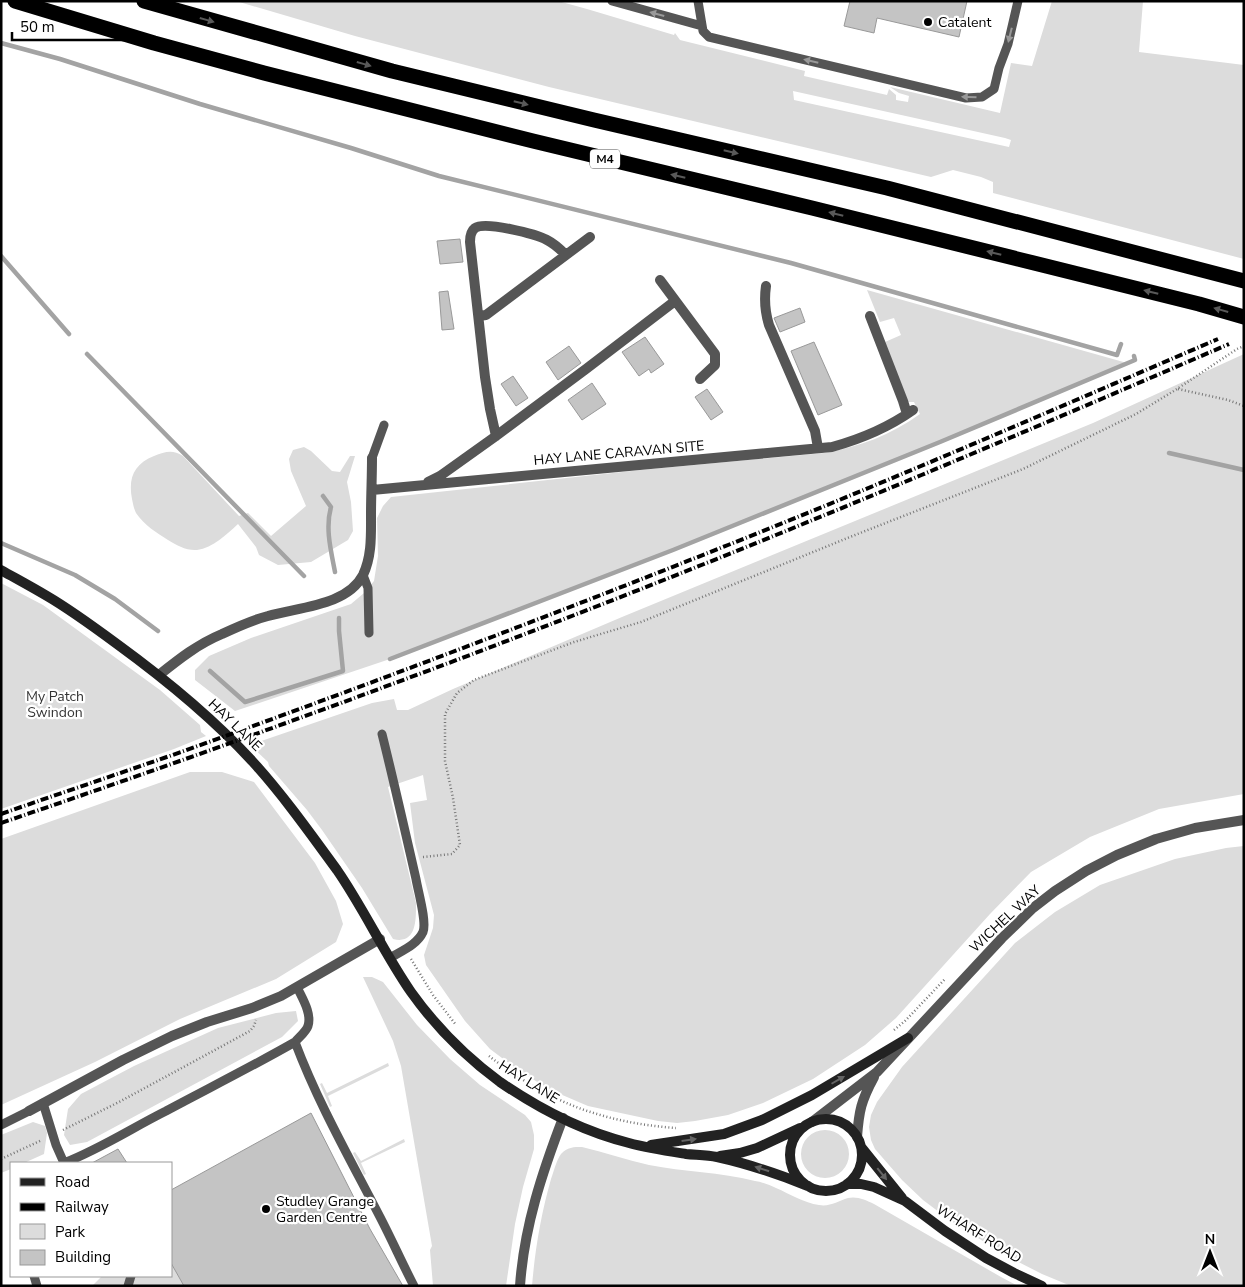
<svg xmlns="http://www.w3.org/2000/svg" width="1245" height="1287" font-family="'Nunito Sans',sans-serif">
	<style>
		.green { fill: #dcdcdc; fill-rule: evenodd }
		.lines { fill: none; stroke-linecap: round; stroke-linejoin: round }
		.stream { stroke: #a3a3a3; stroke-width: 4.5 }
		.building { fill: #c4c4c4; stroke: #999 }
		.path { stroke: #777; stroke-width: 2.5; stroke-dasharray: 1 2.5; stroke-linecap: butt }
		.service { stroke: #555; stroke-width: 9 }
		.minor { stroke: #555; stroke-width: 10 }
		.tertiary { stroke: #555; stroke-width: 10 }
		.secondary { stroke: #222; stroke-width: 10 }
		.motorway { stroke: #000; stroke-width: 15 }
		.rail { stroke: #000; stroke-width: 4; stroke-dasharray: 8 2.5 1 2.5; stroke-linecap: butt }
		.oneway { fill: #999 }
		.oneway2 { fill: #595959 }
		.oneway3 { fill: #646464 }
		.poi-dot { fill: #000; stroke: #fff; stroke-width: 2 }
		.labels { text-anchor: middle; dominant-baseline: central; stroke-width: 4.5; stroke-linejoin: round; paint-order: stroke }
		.shield { fill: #fff; stroke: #4c4c4c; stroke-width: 1 }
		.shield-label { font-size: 12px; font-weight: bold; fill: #000 }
		.poi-label { font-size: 14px; fill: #000; stroke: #fff; text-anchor: start }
		.street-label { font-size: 14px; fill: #000; stroke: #fff }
		.park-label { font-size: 14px; fill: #333; stroke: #fff }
	</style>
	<rect width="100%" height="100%" fill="#fff"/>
	<path class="green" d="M236,1h322l29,8 87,26 1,-2 5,7 125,31 -1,5 83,19 2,-6 7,6v5l12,2 1,-6 -10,-3 -9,-6 110,26 11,-50 21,3 20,-65h91l-4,51 105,13v194l-251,-66v-11l-12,-5 -28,-7 -22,7 -382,-90 -194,-51zM793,91l212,47 6,2 -2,7 -215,-47z
		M867,290l260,73 -187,79 -267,108 -283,109 -155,52 -40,-31v-10l14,-14 42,-18 100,-34 13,-11 10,-12 4,-25 -1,-38 6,-12 8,-9 250,-27 183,-17c35,-6 67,-18 96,-39l-6,-12h-6l-23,-60 16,-7 -7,-17 -14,4z
		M1244,354v440l-85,15 -69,28 -59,35 -41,42 -94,104 -31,27 -52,34 -50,24 -35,12 -33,6 -18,2 -19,-2 -70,-15 -35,-15 -31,-18 -32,-24 -25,-28 -39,-56 -2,-10 9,-27 1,-13 -19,-72 -5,-40 17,-3 -4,-25 -35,12 28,116c0,16 1,42 -23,36l-31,-51 -40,-58 -15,-20 -38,-44 -1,-4 -18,-17 122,-42 22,-4 3,11h11l45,-21 169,-72 471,-194z
		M304,447l7,4 21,20 8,1 10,-16h5l-8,26 4,20 2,29 -5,9 -37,22 -33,3 -19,-10 -3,-8 -18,-23c-11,10 -25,24 -41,26 -10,1 -21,-5 -29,-10 -11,-7 -24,-15 -32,-27 -2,-4 -3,-9 -4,-14 -4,-21 2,-35 22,-43 11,-4 18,-7 29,0l56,60 9,-3 23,23 35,-30 -15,-35 -2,-12 4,-9z
		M1,583l42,22 117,85 40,35 1,7 5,4 -32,13 -173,60z
		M190,772h32l32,10 61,81 21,38 7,23 -7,18 -60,37 -96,40 -85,43 -94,43v-266z
		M1244,846v440h-173l-29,-12 -37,-19 -54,-34 -28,-21 -21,-20 -27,-31 -4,-9 -2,-13 2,-12 6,-13 25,-35 113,-124 40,-31 45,-27 75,-26 51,-11z
		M363,977h9l11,5 34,43 33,34 30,26 45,30 6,7 3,13v14l-11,38 -8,37 -9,62h-73l-3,-36 2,-4 -31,-180 -8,-25z
		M296,1011l2,10 -16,16 -195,105 -17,3 -6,-10 4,-26 13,-15 53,-28 84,-38 58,-15z
		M388,1063l1,3 -61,30 4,10 -2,1 -10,-23 2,-1 5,10z
		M33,1122l12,4 2,7 -3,21 -20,9h-13v6l-10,4v-38z
		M801 1154a24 24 0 1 1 48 0a24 24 0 1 1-48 0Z
		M404,1139l1,3 -44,21 5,11 -2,1 -11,-22 2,-1 6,9z
		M582,1147c22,5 44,13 67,18 35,7 71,7 106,16 7,1 15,4 21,7 14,6 28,15 43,17 11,2 19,-4 29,-7 9,-2 18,2 26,6l127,73 17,9h-486c3,-36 9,-72 19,-107 3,-8 5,-18 10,-25 6,-7 13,-7 21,-7z
		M171,1263l13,23h-92l10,-10h69z"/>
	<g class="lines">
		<path class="stream" d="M1,43l59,16 140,45 151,44 88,28 352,87 326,92 4,-11
			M1,256l68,78
			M87,354l217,222
			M1169,453l75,17
			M323,496l8,11c-6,21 0,44 4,65
			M1,543l74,32 40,24 43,32
			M390,659l283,-109 267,-108 195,-82 -1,-4
			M210,671l35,31 98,-31 -4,-40v-13"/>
	</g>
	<path class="building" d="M850,1h117l-8,36 -82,-19 -3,15 -30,-7z
		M460,239l3,23 -23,2 -3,-23z
		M448,291l6,38 -12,1 -3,-38z
		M800,308l5,14 -25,10 -6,-14z
		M645,337l19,27 -13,9 -2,-4 -10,7 -17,-24z
		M814,342l28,63 -24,10 -27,-64z
		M569,346l12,17 -23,17 -12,-18z
		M513,376l15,22 -12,8 -15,-22z
		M592,383l14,21 -24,16 -14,-20z
		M707,389l16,23 -12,8 -16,-23z
		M311,1113l59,116 33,57h-219l-13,-23v-73z
		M118,1149l9,14h-35z"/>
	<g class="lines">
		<path class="path" d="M1178,389l50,11 16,6
			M423,857l29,-3 8,-9 -7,-47 -8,-37v-47l12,-21 17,-13 100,-38 67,-20 209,-85 173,-68 113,-55 41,-25 60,-40 7,-3
			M411,959l22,36 23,30
			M894,1030l11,-9 40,-42
			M489,1056c31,24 69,47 108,58 26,8 52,12 79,14
			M63,1130l56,-28 131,-71 4,-5 2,-6
			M1,1159l41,-19"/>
		<path class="service" d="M612,1l90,25
			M698,1l5,30 6,6 257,61 16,-1 12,-8 5,-21 9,-24 10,-43
			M372,458l12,-33
			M363,575l5,13 1,45
			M382,734c12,48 23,97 34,145 2,12 11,43 7,53 -6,13 -22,19 -33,26
			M295,1042c23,61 55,117 85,175 12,23 22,46 34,69
			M43,1103l13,42 8,18
			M1,1125l28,-14
			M64,1163c36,-14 68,-35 102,-52 43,-23 87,-45 129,-69 4,-5 11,-10 13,-16 4,-13 -6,-28 -11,-39
			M34,1276l3,10
			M128,1286l3,-10"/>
		<path class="minor" d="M660,280l55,74v11l-15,14
			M766,286c-2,14 -1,26 3,39l46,106 3,17
			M479,316l7,-1 104,-78
			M870,316l33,85 4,13
			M496,436l-6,-27 -5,-32 -15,-135c0,-5 1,-11 5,-14 10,-7 61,6 72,12 8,4 13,9 19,15
			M428,482l12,-6 56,-40 90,-67 89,-68
			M372,490l460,-43c29,-8 57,-20 81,-37
			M159,675c20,-16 39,-31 63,-41 15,-7 30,-14 46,-18 30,-9 79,-10 95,-41 9,-19 8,-40 8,-60 0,-19 1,-38 1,-57
			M29,1111l94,-51 49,-24 35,-14 45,-14 29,-12 99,-57"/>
		<path class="tertiary" d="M812,1122l65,-50 125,-134 31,-30 22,-17 31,-20 31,-16 39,-16 39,-11 49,-8
			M857,1137c2,-26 4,-36 17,-60
			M520,1286c4,-59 22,-113 43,-168"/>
		<path class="secondary" d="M1,570c16,9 31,17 46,26 24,14 47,31 70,48 48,35 95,73 136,118 30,33 57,71 84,108 27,39 47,83 74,122 25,35 55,65 89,90 38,26 84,50 129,61 18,5 38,8 57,11 10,1 21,1 31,3 32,7 61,17 91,29
			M790 1155a36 36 0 1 1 72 0a36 36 0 1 1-72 0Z
			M651,1145l73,-11 38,-14 50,-25 96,-57
			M861,1147l41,51
			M720,1156l20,-3 17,-5 43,-20
			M847,1184h14l13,3 31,14 40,30 41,27 28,15 28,13"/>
		<path class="motorway" d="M15,1l139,42 110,30 269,68 279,67 387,96 45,13
			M144,1l248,70 202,49 293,68 357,93"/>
		<path class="rail" d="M1,814c60,-21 120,-41 180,-62 184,-66 366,-135 547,-207 164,-65 327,-136 490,-206
			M1,823c247,-84 492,-174 733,-271 166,-67 331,-137 495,-208"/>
	</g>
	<defs><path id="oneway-solid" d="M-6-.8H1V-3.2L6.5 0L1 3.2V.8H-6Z" transform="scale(1.25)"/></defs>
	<g class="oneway">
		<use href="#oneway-solid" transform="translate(657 14) rotate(-165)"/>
		<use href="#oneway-solid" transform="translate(1010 35) rotate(104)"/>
		<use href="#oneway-solid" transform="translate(811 61) rotate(-167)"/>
		<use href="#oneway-solid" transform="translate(969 97) rotate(-178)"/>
	</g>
	<g class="oneway2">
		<use href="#oneway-solid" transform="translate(207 20) rotate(16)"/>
		<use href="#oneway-solid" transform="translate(364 64) rotate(16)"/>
		<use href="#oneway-solid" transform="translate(521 103) rotate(14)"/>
		<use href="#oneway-solid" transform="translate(731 152) rotate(13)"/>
		<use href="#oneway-solid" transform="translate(678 176) rotate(-167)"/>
		<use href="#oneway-solid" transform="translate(836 214) rotate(-166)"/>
		<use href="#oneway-solid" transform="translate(994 253) rotate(-166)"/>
		<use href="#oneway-solid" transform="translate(1151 292) rotate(-166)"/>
		<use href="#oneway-solid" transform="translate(1221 310) rotate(-164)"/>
	</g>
	<g class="oneway3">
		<use href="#oneway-solid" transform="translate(838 1080) rotate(-30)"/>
		<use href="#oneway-solid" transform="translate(689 1140) rotate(-8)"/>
		<use href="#oneway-solid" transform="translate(762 1169) rotate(-162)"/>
		<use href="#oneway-solid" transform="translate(882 1174) rotate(51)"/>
	</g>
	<g class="poi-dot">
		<circle cx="928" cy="22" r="5"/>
		<circle cx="266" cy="1209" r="5"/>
	</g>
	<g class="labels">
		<rect class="shield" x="590" y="149.5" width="30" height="19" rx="4"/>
		<g class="shield-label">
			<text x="605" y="159">M4</text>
		</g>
		<g class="poi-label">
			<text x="938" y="22">Catalent</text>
			<text x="276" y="1201">Studley Grange<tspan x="276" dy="16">Garden Centre</tspan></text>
		</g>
		<g class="street-label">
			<text transform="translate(619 453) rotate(-5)">HAY LANE CARAVAN SITE</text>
			<text transform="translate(235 725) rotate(44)">HAY LANE</text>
			<text transform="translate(1005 919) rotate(-43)">WICHEL WAY</text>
			<text transform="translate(529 1082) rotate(32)">HAY LANE</text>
			<text transform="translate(979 1234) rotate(32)">WHARF ROAD</text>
		</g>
		<g class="park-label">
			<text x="55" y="696">My Patch<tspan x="55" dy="16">Swindon</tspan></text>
		</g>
	</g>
	<rect width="1245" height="1287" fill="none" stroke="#000000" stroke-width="5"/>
	<rect x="10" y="1162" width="162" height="115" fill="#ffffff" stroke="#999999"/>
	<rect x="20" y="1178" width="25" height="8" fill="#222222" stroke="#999999"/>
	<text x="55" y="1187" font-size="15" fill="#000000">Road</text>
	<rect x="20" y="1203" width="25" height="8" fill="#000000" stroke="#999999"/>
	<text x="55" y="1212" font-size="15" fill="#000000">Railway</text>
	<rect x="20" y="1224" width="25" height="15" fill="#dcdcdc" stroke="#999999"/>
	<text x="55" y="1237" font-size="15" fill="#000000">Park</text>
	<rect x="20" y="1250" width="25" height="15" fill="#c4c4c4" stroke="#999999"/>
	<text x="55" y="1262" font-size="15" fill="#000000">Building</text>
	<g transform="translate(1210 1252)" stroke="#ffffff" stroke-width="4" paint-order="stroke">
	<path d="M0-4L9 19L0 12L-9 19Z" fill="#000000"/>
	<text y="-8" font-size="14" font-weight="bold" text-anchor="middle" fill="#000000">N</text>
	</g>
	<path d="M12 32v8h111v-8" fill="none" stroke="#000000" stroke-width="2.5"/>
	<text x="20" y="32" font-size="15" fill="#000000" stroke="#ffffff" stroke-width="4" paint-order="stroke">50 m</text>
</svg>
